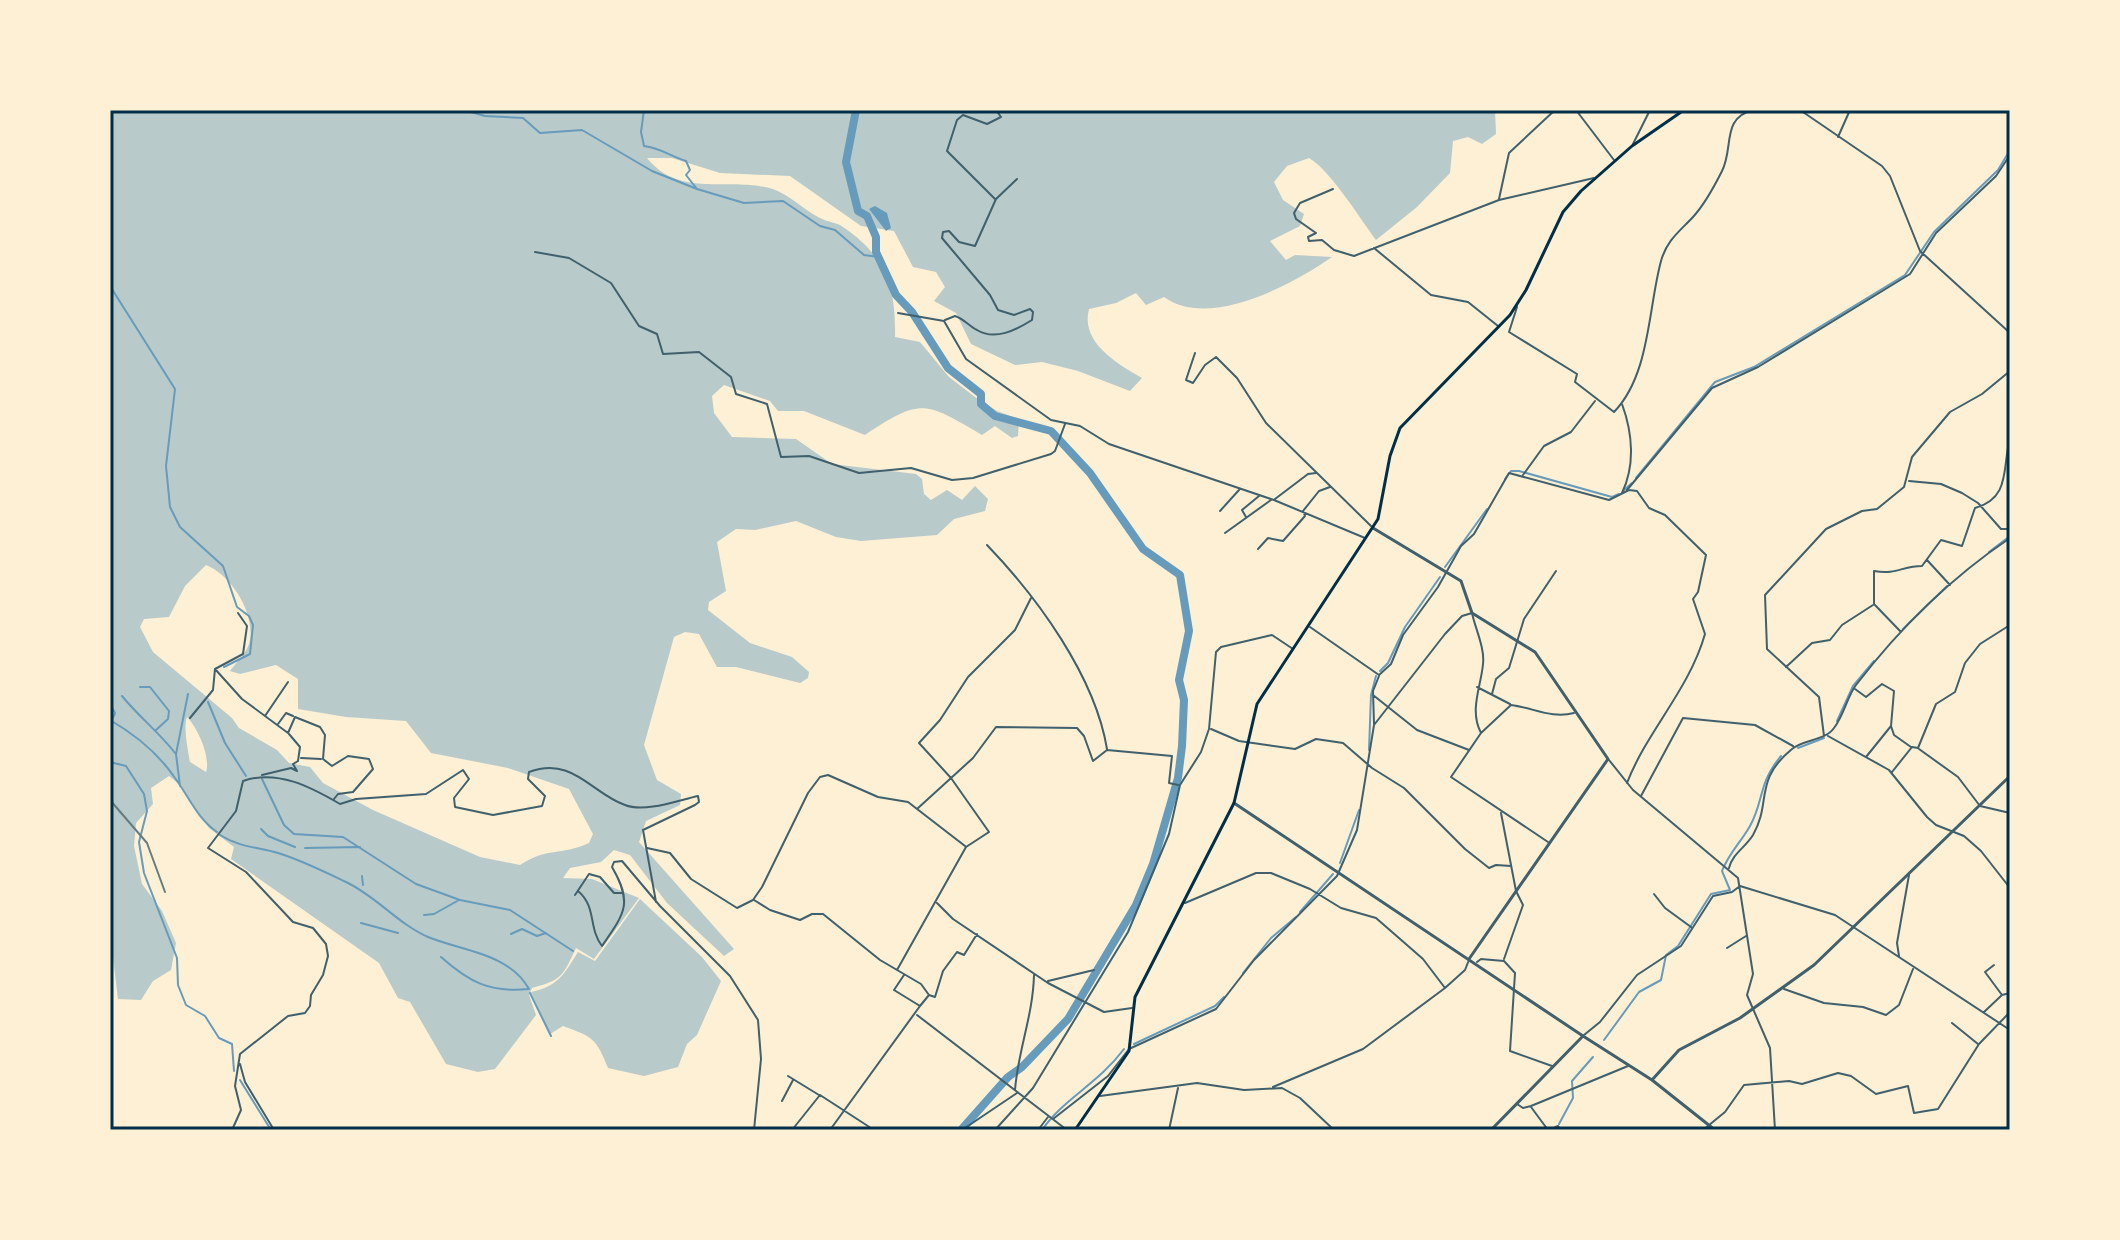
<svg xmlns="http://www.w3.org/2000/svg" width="2120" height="1240" font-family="Lato,sans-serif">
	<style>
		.green { fill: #b9caca; fill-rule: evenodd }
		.water { fill: #669bbc }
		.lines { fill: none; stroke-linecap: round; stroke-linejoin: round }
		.stream { stroke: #669bbc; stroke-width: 2 }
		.river { stroke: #669bbc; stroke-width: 8 }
		.minor { stroke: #3f606c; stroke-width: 2 }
		.tertiary { stroke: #3f606c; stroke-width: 3 }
		.secondary { stroke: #003049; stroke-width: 3 }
		.rail { stroke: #657d81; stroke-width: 2 }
		.neatline { fill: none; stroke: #003049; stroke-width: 3 }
	</style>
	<rect width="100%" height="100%" fill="#fdf0d5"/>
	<path class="green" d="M110,110h1385l1,24 -14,10 -14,-7 -15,4 -3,32 -33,34 -41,33c-17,-23 -46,-70 -67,-82l-22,8 -13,16 9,18 21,14 -4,12 -30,15 16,19 9,-5 37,2c-39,27 -123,73 -168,40l-18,8 -10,-12 -20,10 -27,6c-9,34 29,55 53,69l-12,13 -52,-20 -36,-9 -27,3 -44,-21 -15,-31 -22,-12 11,-14 -9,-15 -23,-5 -19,-36 -33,-5 -71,-50 -70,-3 -48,-15h-25c33,41 81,18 126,31 17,6 31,21 47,29 7,4 16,4 23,9 43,29 53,60 52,110l25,5 29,35 26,20 22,14 22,8 -1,17 -6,2 -17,-12 -13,9c-57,-33 -60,-38 -117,0l-61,-24h-26l-8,-10 -46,-16 -12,11 2,17 18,24 64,2 36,25 84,10 6,5 2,15 7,6 16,-10 15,10 13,-14 13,13 -3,12 -31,8 -17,16 -76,6 -25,-4 -40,-16 -41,9 -19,-1 -19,13 9,49 -17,11 -1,8 42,33 42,14 17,15 -1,6 -8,5 -64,-16h-19l-18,-33 -14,-2 -11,5 -30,108 13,35 24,14 -1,11 -34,16 -7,21 95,107 -10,7 -57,-53 -37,-48 -16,-5 -13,12 -31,6 -7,10 29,1 47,19 -45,61 -18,-11c-14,30 -15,32 -44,40l-3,7 7,20 -41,54 -17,3 -32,-8 -36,-62 -12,-4 -19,-35 -148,-104 3,-12 -25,-19 -29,-43 -11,-9 -18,12 2,16 -17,19 -2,23 8,38 20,27 14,32 -5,27 -18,11 -12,19 -23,-1 -5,-42 -3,-1zM206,565c26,10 51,51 43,79 -3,9 -13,19 -19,27l10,3 36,-9 22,14v30l48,8 60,4 25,32 77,15 61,21 24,45 -4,9c-29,13 -42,4 -69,22l-40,-8 -107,-47 -50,-27 -13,-16 -21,-4 -12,-13 -38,-22 -7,-10 -79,-66 -13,-25 4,-8 25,-2 16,-31zM187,717c11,11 24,41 19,55l-16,-10c-2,-11 -7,-36 -3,-45z
		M640,899l62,58 19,24 -24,54 -10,9 -9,23 -34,9 -36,-8c-12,-30 -15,-31 -45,-42l-13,8 -19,-42c28,-6 33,-18 47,-40l17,9z"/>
	<path class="water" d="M875,206l12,7 4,15 -5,3 -17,-22z"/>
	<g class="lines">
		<path class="stream" d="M464,110l21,6 38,2 17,15 42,-3 70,41 45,18 47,14 39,-2 37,25 15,4 29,25 15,2
			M644,110l-3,22 3,14c17,2 26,10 42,15l4,9 -4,5 11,14
			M110,286l65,103 -9,77 4,41 10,20 43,39 14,41 12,9 4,9 -3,29 -26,13
			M1636,478l79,-96 39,-15 151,-92 29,-43 64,-62 12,-20
			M1505,479l6,-8h8l93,26 7,-3
			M1624,490l8,-7
			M1989,552l21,-16
			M1445,567l42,-58
			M1903,629l44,-43
			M1380,671l8,-8 17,-36 35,-50
			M140,687h10l19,24 -1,8 -12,11
			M122,696c17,21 37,36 53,57
			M208,702l17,41 21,33
			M110,704l5,9 -3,7
			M110,720c26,15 48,33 65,58 14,19 22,40 42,54
			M1837,721l16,-35 21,-25
			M1798,748l26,-10
			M1369,750l2,-55 5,-19
			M110,762l16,4 18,28 3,17 -8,31 5,31 33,85 1,27 8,20 19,11 14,22 13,6 2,27
			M262,779l22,46 10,9 49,3 73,47 44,16 50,10 63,41
			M180,786l-4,-32 12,-60
			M261,829l7,7 27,11
			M220,835c19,12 37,12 58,18 23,7 47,19 68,29 30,14 52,42 82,55 34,14 81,16 101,52 -39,4 -60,-7 -88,-32
			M305,848l55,-1
			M1340,863l19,-53
			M362,876l1,9
			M1300,912l33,-38
			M424,915l10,-1 25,-14
			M361,923l37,10
			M511,934l11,-5 15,7 9,-3
			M1243,973l28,-35 25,-21
			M530,993l21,43
			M1604,1040l35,-48 22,-12 5,-25 12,-9 33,-52 19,-4 -8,-19c7,-18 19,-29 28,-45 14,-25 8,-43 31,-70
			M1134,1044l81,-38 9,-9
			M240,1080l31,50
			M1559,1124l14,-26 -1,-17 21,-24
			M1042,1130c21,-31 56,-46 82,-81"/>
		<path class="river" d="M856,110l-10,52 12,49 9,5 9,21v15l20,43 16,17 36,56 33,26v10l14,12 56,15 39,42 53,76 37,26 9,56 -10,49 5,20 -2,46 -4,32 -25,86 -17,41 -68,114 -46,48 -14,10 -47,53"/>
		<path class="minor" d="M1576,110l38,50
			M1800,110l82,56 8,10 30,75 90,82
			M1838,137l12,-27
			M1633,144l17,-34
			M1333,189l-33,14 -6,10 2,6 20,14 -8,4 1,4 13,-1 12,10 20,6 145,-56 95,-22
			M995,199l-48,-48 10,-31 6,-5 24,9 14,-7 -5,-7
			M1499,199l10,-46 46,-43
			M1374,248l57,47 37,7 30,24
			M535,252l34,6 42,25 28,43 18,8 6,20 36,-2 32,25 5,17 31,10 14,53 28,-1 50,17 52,-5 41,12 21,-2 78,-24 4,-3 10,-27
			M1517,307l-8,25 68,42 -2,8 39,30c36,-37 34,-103 47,-151 6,-21 18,-29 32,-44 11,-12 22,-32 29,-46 12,-23 -1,-53 31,-61
			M898,313l46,8 22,38 85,61 29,6 29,18 165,56 91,38
			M945,320l10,-4c9,3 14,10 22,14 18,11 39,0 55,-10l1,-8 -3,-3 -16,6 -16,-5 -8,-15 -48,-57 1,-6 6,-1 10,11 16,4 21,-47 21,-20
			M1195,353l-9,27 7,3 12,-18 11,-8 21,21 29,45 105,103
			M1523,475l21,-29 27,-14 24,-31
			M1909,481l32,3 21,9 16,10 23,26h9
			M1627,490l85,-102 46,-21 152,-93 26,-41 60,-57 14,-21
			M1622,493c13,-27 11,-59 0,-89
			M1275,499l33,-25 8,-1
			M1220,511l19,-21
			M1246,517l-4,-7 17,-14
			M1225,533l46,-33
			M987,545c50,52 108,131 120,204
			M1258,549l10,-11 15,3 22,-25 -2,-5 16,-20 11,-4
			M1927,560l23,25
			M1310,627l69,48 12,-11 12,-29 35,-48 23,-41 13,-12 35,-61 100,27 20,-10 8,1 12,17 16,7 41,40 -8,37 -5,7 12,35c-16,56 -58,97 -78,149
			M1901,632l-27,-28v-33c23,4 28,-5 48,-5l19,-26 21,6 13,-38c36,-10 27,-40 35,-70
			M1786,667l26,-24 18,-3 12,-15 31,-20
			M215,669l27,30 46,34 7,-16 25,10 5,8 -2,24 9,7 16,-10 21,3 4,10 -20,23 -15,2 -4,5
			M1477,687l33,17
			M1855,689l11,8 16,-13 12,7 -3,35
			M1492,694l4,-15 13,-11 15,-49 32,-48
			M1373,695l44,35 52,20
			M265,716l23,-34
			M190,718l23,-28 2,-21 28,-15 4,-28 -9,-13
			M278,724l8,-11 7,3
			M1374,724l-1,-33 6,-15
			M1211,729l28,12 56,8 21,-10 27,4 29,25 32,20 61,61 24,19 7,-3 15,1
			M1824,736l-5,-39 -52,-48 -2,-54 61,-66 36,-18 15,-2 27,-22 8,-30 38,-45 32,-18 28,-23
			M1828,736l61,34 38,47 9,8 28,11 17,15 29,37
			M1919,749l39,28 22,29 30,7
			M1866,757l25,-31 3,9 17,12
			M301,758l20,1
			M1609,760l24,30 105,88 15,96 -6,21 23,53 5,82
			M1892,772l20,-25 6,1 18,-44 19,-12 10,-29 15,-19 30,-19
			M262,775l29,-7 6,3 -4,-7 5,-3 2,-14 -11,-13
			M1641,796l42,-78 72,7 38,21
			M917,809l56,-51 23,-31 81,1 7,8 9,25 14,-11 65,6 -3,27 9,2
			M1501,813l15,78 7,14 -19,54
			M1548,842l-97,-65 30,-44 30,-28c23,3 41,14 63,8
			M647,848l23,5 21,26 46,29 16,-8 9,-13 46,-94 12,-16 8,-2 50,22 30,5 57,44
			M1729,868c4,-15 16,-20 24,-33 19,-33 0,-54 39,-86 12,-10 33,-8 42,-21 10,-13 13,-31 22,-43 43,-56 96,-108 154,-147
			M578,891c19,16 10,37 24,55 23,-33 31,-43 10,-79l2,-5 8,-1 38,45 70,70 28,44 3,39 -7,71
			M1654,894l11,14 26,19
			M575,895l14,-21 11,3 14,16h8
			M754,900l16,10 30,10 12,-6h11l57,46 41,24 8,11
			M937,903l16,16 95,64 56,29 28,-4
			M1185,903l71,-30h15l39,16 31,19 35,10 47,41 22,29
			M1727,948l19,-12
			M1899,956l-2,-13 12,-68
			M1477,962l4,-3 23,2 11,12 -5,78 42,15
			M1994,965l-9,7 17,23
			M897,970l69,-123 23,-15 -38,-54 -32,-35 21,-23 28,-43 47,-47 16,-32
			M904,975l-10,15 26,16
			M1048,981l46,-11
			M1784,989l40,14 39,4 23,8 13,-10 14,-36
			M1984,1012l18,-17 8,-2
			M917,1015l150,115
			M1952,1023l26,21
			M1584,1035l16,-13 37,-47 44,-29 32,-50 19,-4 8,-6 95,29 175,115
			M240,1064l5,18 29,48
			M788,1076l31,19
			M1273,1087l90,-38 82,-61 20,-18 4,-10
			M1015,1090c3,-40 18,-74 19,-115
			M1100,1096l97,-13 47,7 38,-2 18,10 34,32
			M782,1101l11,-21
			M1517,1104l6,4 8,-2 97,-40
			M1531,1107l17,23
			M1053,1119l55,-43 21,-27 87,-40 38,-49 83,-84 20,-46 17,-105 71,-91 17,-18 10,-3c3,15 13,35 11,51 -2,23 -14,46 -2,69
			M232,1130l9,-20 -6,-24 5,-32 48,-38 17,-3 5,-7 1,-11 12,-20 5,-19 -2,-12 -13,-16 -20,-6 -47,-50 -38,-24 28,-37 7,-30c34,-12 68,6 97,23l16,-5 70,-5 37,-24 6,9 -15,19 1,9 38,8 49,-9 3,-10 -17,-17 1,-7c44,-16 62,21 96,33 20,8 54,-5 73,-9l1,6 -4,3 -52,25 13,72
			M792,1130l28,-35 54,35
			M830,1130l90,-124 9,-11 6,2 8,-26 14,-19 7,3 13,-21
			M962,1130l55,-37
			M995,1130l38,-42 95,-156 41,-98 11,-49 21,-33 8,-23 7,-77 5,-5 51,-12 21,14
			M1038,1130l10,-13
			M1169,1130l9,-42
			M1549,1130l9,-4 3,4
			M1703,1130l22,-18 19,-27 45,-4 13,3 36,-11 13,3 25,18 32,-8 6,27 24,-4 41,-65 31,-32"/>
		<path class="tertiary" d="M1373,528l88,53 11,32 63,39 73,107 -139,200
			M1234,803l349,233
			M1652,1080l63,50
			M1491,1130l92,-94 69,44 27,-30 61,-32 74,-53 196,-189"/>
		<path class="secondary" d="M1075,1130l54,-79 6,-54 99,-194 23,-99 121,-185 12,-63 10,-28 110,-113 16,-25 37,-78 18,-21 51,-45 52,-36"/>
		<path class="rail" d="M110,800l37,43 18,49"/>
	</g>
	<rect width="2120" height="1240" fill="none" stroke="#fdf0d5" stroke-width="224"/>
	<rect x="112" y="112" width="1896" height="1016" class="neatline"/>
</svg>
